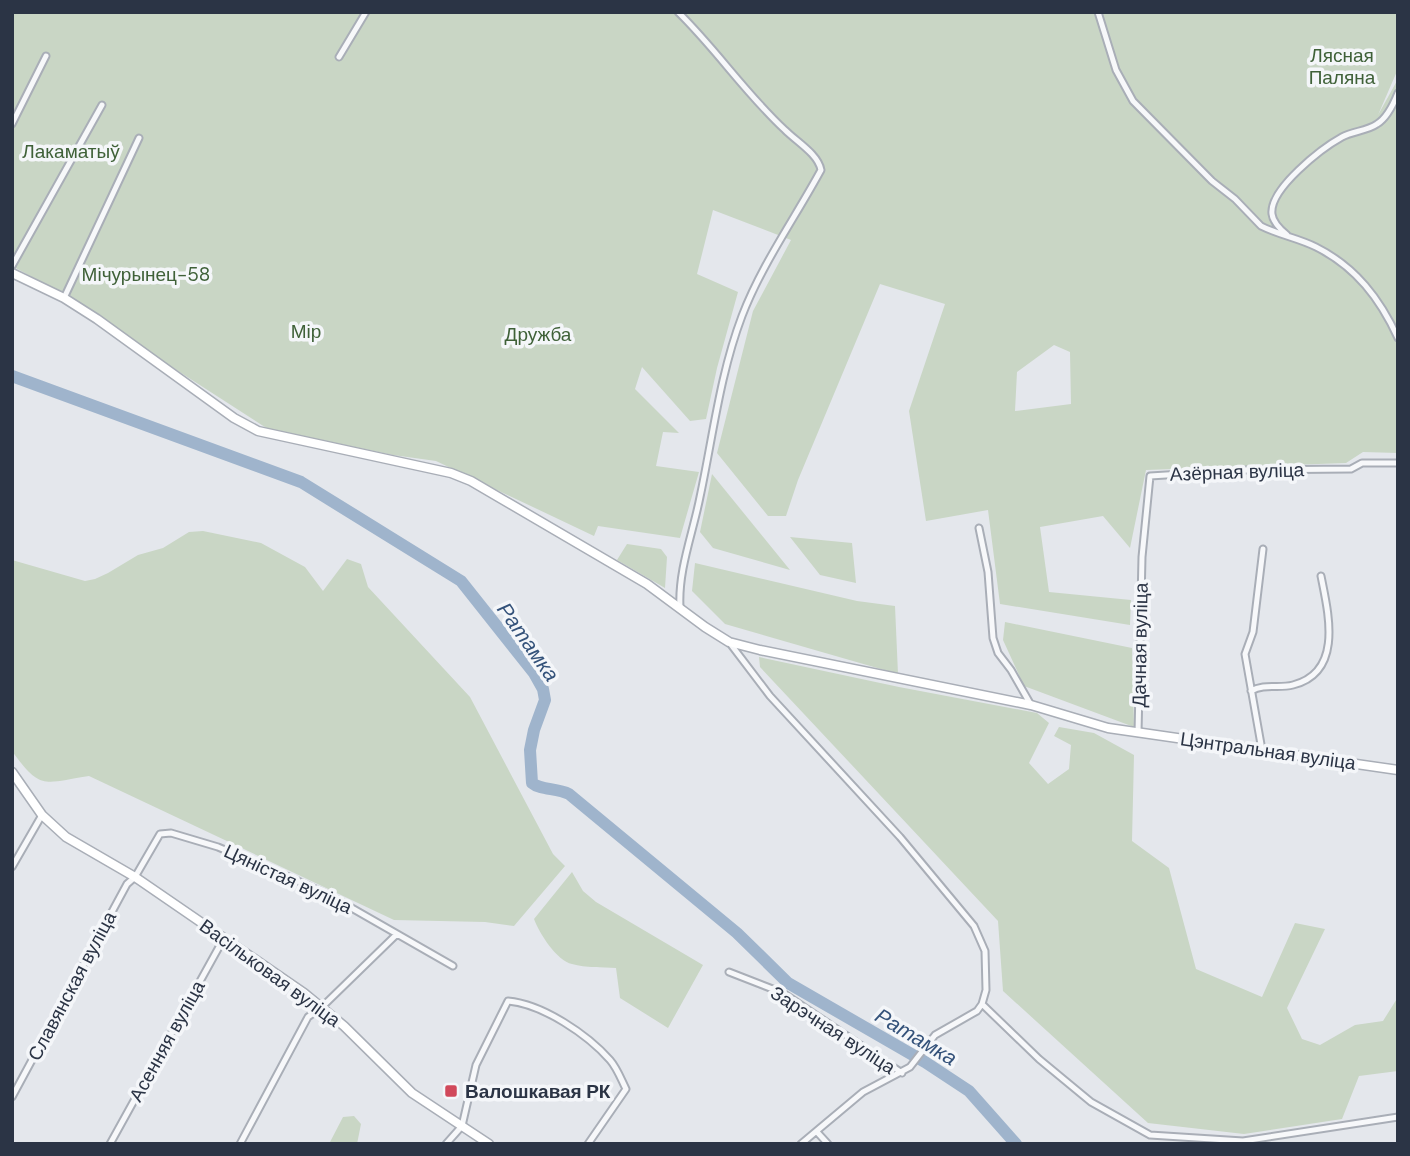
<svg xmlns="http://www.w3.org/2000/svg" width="1410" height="1156" font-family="'DM Sans',sans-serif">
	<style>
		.green { fill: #c9d6c5; fill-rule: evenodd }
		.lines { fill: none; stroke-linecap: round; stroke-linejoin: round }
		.river { stroke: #9fb4cc; stroke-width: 12 }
		.street-casing { stroke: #a9aeb7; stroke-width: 9 }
		.secondary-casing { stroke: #a9aeb7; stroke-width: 11 }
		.street { stroke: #f7f8fa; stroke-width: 5 }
		.secondary { stroke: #fff; stroke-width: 8 }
		.poi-dot { fill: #d1495b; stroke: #f4f6f9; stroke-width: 2.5 }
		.labels { text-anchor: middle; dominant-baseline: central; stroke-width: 7; stroke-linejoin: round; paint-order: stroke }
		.park-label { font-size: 19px; fill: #3f6138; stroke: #f4f6f9 }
		.street-label { font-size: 19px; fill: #2b3445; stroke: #f4f6f9 }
		.poi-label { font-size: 19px; font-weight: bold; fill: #2b3445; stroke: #f4f6f9; text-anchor: start }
		.water-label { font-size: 21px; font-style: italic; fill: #34527a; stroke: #f4f6f9 }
	</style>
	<rect width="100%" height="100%" fill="#e4e7ec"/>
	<path class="green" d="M12,12h1386v57l-20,46 20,-36v374l-35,-1 -17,11 -200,7 -16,78 -27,-32 -63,11 9,65 82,8 -1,25 -130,-21 -12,-94 -62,11 -17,-110 36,-107 -65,-20 -82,196 -12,36h-18l-51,-63 36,-142 38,-71 -78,-30 -16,64 41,18 -21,76 -11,51 -16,2 -48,-54 -7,22 44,44 -16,-1 -7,34 43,6 -19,66 -82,-12 -4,10 -158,-75 -43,-6 -125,-26 -107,-69 -94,-64 -55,-30zM1054,345l16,7 1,52 -56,7 2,-39z
		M712,474l78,96 -77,-22 -13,-16z
		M203,531l58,12 44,24 18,24 24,-32 14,5 7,23 102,110 83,157 12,12 -51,60 -29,-4 -91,-2 -305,-144c-46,7 -48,15 -77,-25v-191l73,21 10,-2 13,-6 30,-18 25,-7 26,-16z
		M790,537l62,6 4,40 -36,-8z
		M627,544l34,5 6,8 -2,31 -48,-28z
		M695,563l162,38 38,5 3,68 -173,-50 -33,-33z
		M1005,622l127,26 2,79 -110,-41 -21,-46z
		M759,657l140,30 138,26 12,10 -20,40 19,21 21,-15 2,-24 -17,-9 5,-9 35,6 40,22 -2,86 37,27 27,101 66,28 33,-74 30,6 -38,79 15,31 18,6 35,-20 28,-4 15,-24v74l-39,5 -17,43 -98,15 -96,-11 -145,-132 -5,-70 -238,-254z
		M572,872l11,19 13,11 107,63 -35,63 -48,-30 -4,-30c-14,-1 -30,0 -44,-4 -15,-3 -33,-31 -38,-45z
		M354,1116l7,8 -4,20h-28l14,-27z"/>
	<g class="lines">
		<path class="river" d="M12,376l289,106 160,99 73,92 9,16 2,11 -11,30 -4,20 2,33c8,7 25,5 37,11l168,139 51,50 137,79 44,29 47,53"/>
		<defs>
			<path id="street" d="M678,12c38,37 68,82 107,118 12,12 33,24 36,40 -26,48 -59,94 -79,146 -22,58 -29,120 -42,181 -7,36 -22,73 -20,110
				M1098,12l18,58 17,31 79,80 23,18 26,27c18,9 37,12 55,21 40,20 64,52 82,91
				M339,57l27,-45
				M12,124l34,-68
				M1287,235c-6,-5 -14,-12 -15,-21 -3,-25 50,-66 70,-77 11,-6 25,-6 35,-13 10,-6 17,-21 21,-31
				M12,266l90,-161
				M64,298l75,-160
				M979,528l9,44 5,66 5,15 13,17 20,35
				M729,642l41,54 130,141 74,89 11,25 1,39 -4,14 -5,7 -42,24 -25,32 -47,25 -62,52
				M1251,691c14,-8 27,-2 42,-6 51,-13 35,-73 28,-109
				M1138,733l4,-176 8,-81 96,-6 105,-1 11,-6h36
				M1262,750l-17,-96 8,-22 10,-83
				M12,867l30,-52
				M729,972l54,21 119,80
				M982,1004l57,55 52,43 59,33 93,6 155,-24
				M12,1097l115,-213 8,-7 25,-43 11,-1 47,14 80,34 31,14 124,71
				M817,1132l11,12
				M110,1144l114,-206
				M240,1144l68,-127 15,-11 74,-72
				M446,1144l16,-18 14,-61 32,-64c35,3 80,34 102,59 7,8 11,19 16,29l-38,55"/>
			<path id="secondary" d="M12,273l52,25 33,21 137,99 24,13 193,42 20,8 176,103 58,43 24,15 31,8 271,55 77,23 290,42
				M12,772l30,43 24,22 69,40 169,116 40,33 68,67 77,51"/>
		</defs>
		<use href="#street" class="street-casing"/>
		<use href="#secondary" class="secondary-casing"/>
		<use href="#street" class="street"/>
		<use href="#secondary" class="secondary"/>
	</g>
	<rect class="poi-dot" x="444" y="1084" width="14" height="14" rx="3.5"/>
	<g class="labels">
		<g class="park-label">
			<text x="1342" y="55">Лясная<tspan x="1342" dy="22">Паляна</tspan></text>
			<text x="71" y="151">Лакаматыў</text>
			<text x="146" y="274">Мічурынец-58</text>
			<text x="306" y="331">Мір</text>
			<text x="538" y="334">Дружба</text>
		</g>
		<g class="street-label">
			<text transform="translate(1237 472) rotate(-2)">Азёрная вуліца</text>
			<text transform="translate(1140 645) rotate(-89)">Дачная вуліца</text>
			<text transform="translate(1268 751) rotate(8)">Цэнтральная вуліца</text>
			<text transform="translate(288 879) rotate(25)">Цяністая вуліца</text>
			<text transform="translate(270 973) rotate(36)">Васільковая вуліца</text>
			<text transform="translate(72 986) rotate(-62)">Славянская вуліца</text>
			<text transform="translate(833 1030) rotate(33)">Зарэчная вуліца</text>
			<text transform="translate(167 1041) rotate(-61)">Асенняя вуліца</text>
		</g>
		<g class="poi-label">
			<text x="465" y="1091">Валошкавая РК</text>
		</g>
		<g class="water-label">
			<text transform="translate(528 642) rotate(55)">Ратамка</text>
			<text transform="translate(916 1037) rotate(31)">Ратамка</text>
		</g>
	</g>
	<rect width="1410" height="1156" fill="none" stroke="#2b3445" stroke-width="28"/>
</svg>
